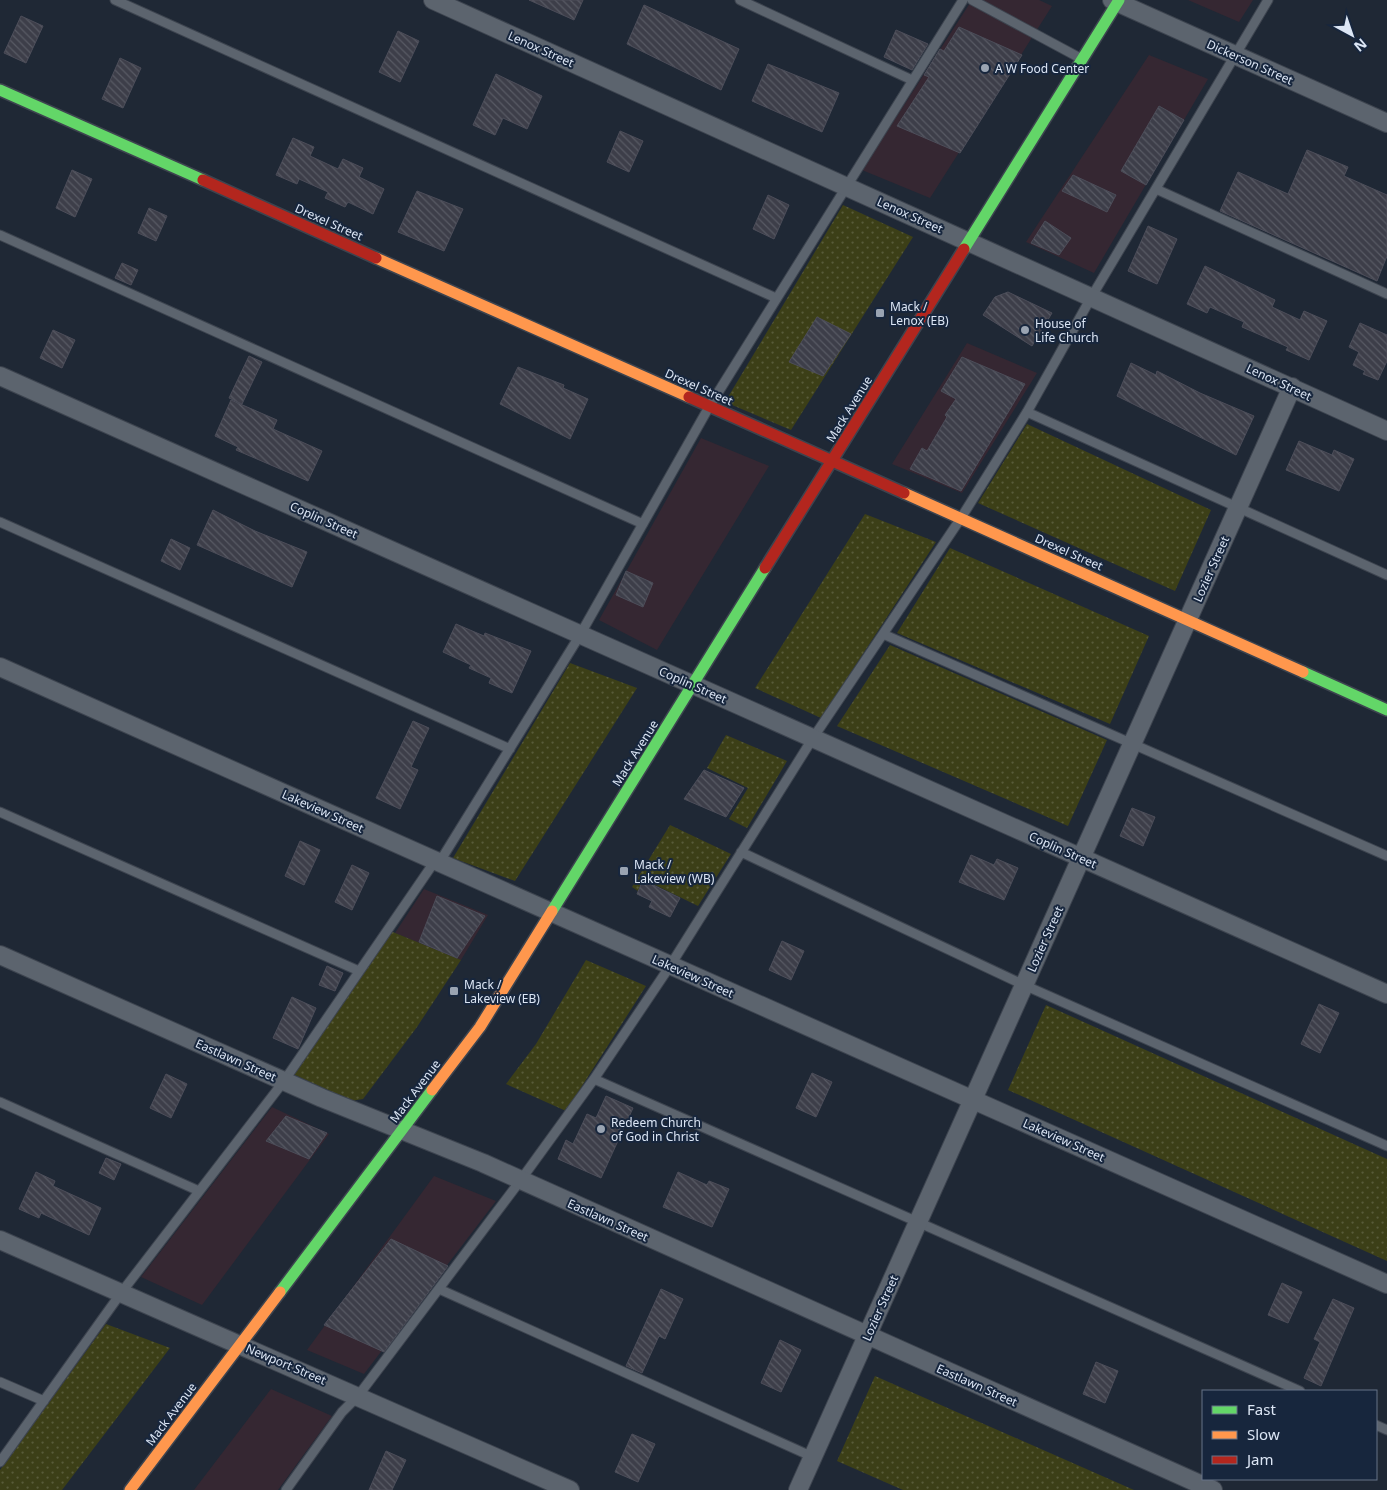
<svg xmlns="http://www.w3.org/2000/svg" width="1387" height="1490" font-family="'Noto Sans',sans-serif">
	<style>
		.commercial { fill: #352732 }
		.grass { fill: url(#grass-dots) }
		.building { fill: url(#building-back-hatch); stroke: #4c4d59 }
		.lines { fill: none; stroke-linecap: round; stroke-linejoin: round }
		.lane-casing { stroke: #3d444f; stroke-width: 11 }
		.street-casing { stroke: #3d444f; stroke-width: 20 }
		.fast-casing { stroke: #3d444f; stroke-width: 14 }
		.slow-casing { stroke: #3d444f; stroke-width: 14 }
		.jam-casing { stroke: #3d444f; stroke-width: 14 }
		.lane { stroke: #5c646e; stroke-width: 9 }
		.street { stroke: #5c646e; stroke-width: 18 }
		.fast { stroke: #63d668; stroke-width: 11 }
		.slow { stroke: #ff974d; stroke-width: 11 }
		.jam { stroke: #b3261e; stroke-width: 11 }
		.poi-dot { fill: #9aa4b2; stroke: #17263d; stroke-width: 2 }
		.labels { text-anchor: middle; dominant-baseline: central; stroke-width: 4; stroke-linejoin: round; paint-order: stroke }
		.street-label { font-size: 12px; fill: #dce6f5; stroke: #17263d }
		.poi-label { font-size: 12px; fill: #dce6f5; stroke: #17263d; text-anchor: start }
	</style>
	<defs>
		<pattern id="grass-dots" width="8" height="8" patternUnits="userSpaceOnUse" patternTransform="scale(1.25)"><rect width="8" height="8" fill="#3c3f17"/><path d="M2 2h.1M6 6h.1" fill="none" stroke="#585b39" stroke-width="1.8" stroke-linecap="round"/></pattern>
		<pattern id="building-back-hatch" width="6" height="6" patternUnits="userSpaceOnUse" patternTransform="scale(1.25)"><rect width="6" height="6" fill="#3d3e49"/><path d="M-1 5l2 2M0 0l6 6M5-1l2 2" fill="none" stroke="#585a64"/></pattern>
	</defs>
	<rect width="100%" height="100%" fill="#1f2835"/>
	<path class="commercial" d="M972,0h67l13,6 -122,192 -68,-28z
		M1188,0h65l-14,22z
		M1149,55l59,24 -114,194 -68,-31z
		M967,343l70,30 -75,120 -70,-29z
		M701,438l68,28 -112,184 -58,-30z
		M424,889l64,26 -27,45 -66,-27z
		M272,1107l57,27 -127,171 -61,-28z
		M434,1176l62,25 -132,173 -57,-24z
		M271,1389l61,27 -54,74h-84z"/>
	<path class="grass" d="M843,205l70,32 -122,193 -66,-28z
		M1027,424l184,86 -36,81 -197,-88z
		M865,514l71,28 -115,176 -66,-30z
		M950,548l199,88 -39,88 -213,-91z
		M890,645l217,95 -39,86 -231,-100z
		M570,663l67,25 -122,193 -62,-23z
		M726,735l61,26 -40,67 -18,-9 19,-31 -41,-20z
		M670,825l61,29 -33,52 -55,-27 -5,12 -6,-4z
		M388,930l73,30 -44,67 -54,72 -12,2 -58,-27z
		M586,960l60,26 -80,125 -60,-27 30,-40z
		M1046,1005l341,154v102l-379,-171z
		M106,1324l64,24 -108,142h-62v-20z
		M875,1376l259,114h-231l-66,-29z"/>
	<path class="building" d="M529,0h54l-9,20z
		M644,5l95,44 -18,41 -94,-46z
		M21,16l22,10 -17,37 -22,-10z
		M959,27l63,28 -62,98 -63,-27 32,-49 -5,-2 16,-26 4,2z
		M896,30l32,14 -16,26 -28,-13z
		M398,31l21,10 -19,41 -21,-10z
		M120,58l21,10 -18,40 -21,-9z
		M768,64l71,29 -17,39 -70,-31z
		M496,74l46,22 -15,33 -24,-11 -8,17 -22,-10z
		M1159,106l25,14 -38,65 -25,-14z
		M620,131l23,10 -14,31 -22,-10z
		M293,138l21,9 -4,9 28,13 5,-10 20,9 -4,9 25,12 -11,25 -25,-12 -3,5 -20,-9 3,-6 -29,-13 -2,5 -21,-9z
		M1307,150l41,17 -4,9 43,19v61l-10,25 -157,-70 18,-39 50,22z
		M72,170l20,9 -17,38 -19,-9z
		M1073,175l43,20 -9,17 -45,-21z
		M417,191l46,18 -19,42 -46,-19z
		M768,195l21,10 -15,34 -21,-10z
		M149,208l18,8 -11,25 -18,-8z
		M1045,221l26,17 -12,17 -28,-12z
		M1148,226l29,13 -20,45 -29,-13z
		M122,263l16,7 -7,15 -16,-7z
		M1205,266l70,34 -3,7 28,13 4,-9 23,10 -18,39 -23,-10 2,-3 -46,-20 2,-5 -34,-15 -3,6 -20,-9z
		M1008,292l44,21 -20,33 -49,-31 12,-18z
		M817,317l34,17 -28,42 -34,-14z
		M1360,323l27,12v26l-9,19 -15,-6 2,-3 -12,-6 6,-13 -10,-5z
		M53,330l22,10 -13,28 -22,-10z
		M249,356l13,6 -20,42 -13,-6z
		M962,357l63,27 -64,107 -51,-22 12,-21 5,3 20,-34 -2,-2 11,-16 -15,-8z
		M1131,363l25,12 1,-4 43,22 54,23 -18,39 -119,-59z
		M518,367l46,18 -1,3 25,11 -18,40 -70,-35z
		M231,400l46,20 -4,9 49,22 -14,30 -72,-31 2,-3 -23,-11z
		M1299,441l33,14 2,-5 20,9 -15,32 -53,-21z
		M213,510l42,21 52,21 -15,35 -95,-42z
		M171,539l19,9 -10,22 -19,-9z
		M626,571l27,12 -10,24 -27,-12z
		M456,624l28,12 1,-3 46,18 -19,42 -23,-10 2,-5 -22,-10 2,-3 -28,-13z
		M413,721l16,7 -18,39 7,3 -18,39 -24,-11z
		M704,770l40,18 -18,29 -42,-18z
		M1132,808l23,9 -12,29 -23,-10z
		M300,841l20,9 -16,35 -19,-9z
		M971,855l23,10 3,-6 21,9 -14,32 -45,-18z
		M352,865l17,8 -17,37 -17,-8z
		M643,880l37,18 -10,19 -21,-10 3,-6 -15,-7z
		M437,896l48,20 -28,42 -38,-16z
		M782,941l22,10 -13,29 -22,-10z
		M327,966l16,7 -8,18 -16,-6z
		M292,997l24,11 -18,41 -25,-11z
		M1319,1004l20,9 -19,40 -19,-9z
		M812,1073l20,9 -16,35 -20,-9z
		M166,1074l21,10 -16,34 -21,-10z
		M606,1096l27,12 -32,70 -43,-19 8,-19 7,4 14,-30 9,4z
		M286,1116l41,17 -18,26 -43,-18z
		M106,1158l15,6 -7,16 -15,-7z
		M36,1172l19,9 -2,5 48,22 -12,27 -48,-22 -2,5 -20,-9z
		M678,1172l29,13 2,-4 20,8 -17,38 -49,-20z
		M391,1239l57,27 -64,86 -60,-27z
		M1282,1283l20,9 -14,31 -20,-8z
		M661,1289l22,10 -18,40 -6,-3 -17,37 -16,-7z
		M1333,1299l21,9 -33,78 -17,-8 16,-36 -6,-3z
		M780,1340l21,10 -20,42 -20,-9z
		M1096,1362l22,9 -13,32 -22,-9z
		M632,1434l23,10 -17,38 -23,-10z
		M386,1451l20,9 -14,30h-23z"/>
	<g class="lines">
		<defs>
			<path id="lane" d="M115,0l661,298
				M740,0l172,80
				M972,0l108,58
				M1156,189l231,105
				M0,235l643,289
				M1027,412l360,163
				M0,522l510,227
				M883,634l504,222
				M0,812l359,159
				M741,852l283,133 363,161
				M439,863l141,-228 129,-228 254,-407
				M594,1079l706,312
				M0,1102l199,89
				M439,1289l374,168
				M0,1382l44,19
				M1376,1425l11,5
				M0,1462l121,-169 163,-212 151,-220
				M286,1490l56,-78 16,-16 162,-215 74,-102 76,-113 143,-228 148,-220 66,-106 65,-116 176,-296"/>
			<path id="street" d="M433,0l954,431
				M1112,0l275,123
				M0,376l1387,618
				M0,667l1387,617
				M0,955l322,143 161,65 730,327
				M0,1240l570,250
				M798,1490l494,-1103"/>
			<path id="fast" d="M0,90l203,90
				M964,249l155,-249
				M1303,672l84,38
				M552,911l213,-343
				M280,1292l152,-202"/>
			<path id="slow" d="M376,258l313,139
				M904,493l399,179
				M432,1090l48,-63 72,-116
				M130,1490l150,-198"/>
			<path id="jam" d="M203,180l173,78
				M689,397l215,96
				M765,568l199,-319"/>
		</defs>
		<use href="#lane" class="lane-casing"/>
		<use href="#street" class="street-casing"/>
		<use href="#fast" class="fast-casing"/>
		<use href="#slow" class="slow-casing"/>
		<use href="#jam" class="jam-casing"/>
		<use href="#lane" class="lane"/>
		<use href="#street" class="street"/>
		<use href="#fast" class="fast"/>
		<use href="#slow" class="slow"/>
		<use href="#jam" class="jam"/>
	</g>
	<g class="poi-dot">
		<circle cx="985" cy="68" r="5"/>
		<rect x="875" y="308" width="10" height="10" rx="2.5"/>
		<circle cx="1025" cy="330" r="5"/>
		<rect x="619" y="866" width="10" height="10" rx="2.5"/>
		<rect x="449" y="986" width="10" height="10" rx="2.5"/>
		<circle cx="601" cy="1129" r="5"/>
	</g>
	<g class="labels">
		<g class="street-label">
			<text transform="translate(541 49) rotate(24)">Lenox Street</text>
			<text transform="translate(1250 62) rotate(24)">Dickerson Street</text>
			<text transform="translate(910 215) rotate(24)">Lenox Street</text>
			<text transform="translate(329 222) rotate(24)">Drexel Street</text>
			<text transform="translate(1279 382) rotate(25)">Lenox Street</text>
			<text transform="translate(699 387) rotate(24)">Drexel Street</text>
			<text transform="translate(849 409) rotate(-58)">Mack Avenue</text>
			<text transform="translate(324 520) rotate(24)">Coplin Street</text>
			<text transform="translate(1069 552) rotate(24)">Drexel Street</text>
			<text transform="translate(1211 569) rotate(-66)">Lozier Street</text>
			<text transform="translate(693 685) rotate(24)">Coplin Street</text>
			<text transform="translate(635 753) rotate(-58)">Mack Avenue</text>
			<text transform="translate(323 811) rotate(24)">Lakeview Street</text>
			<text transform="translate(1063 850) rotate(24)">Coplin Street</text>
			<text transform="translate(1045 939) rotate(-66)">Lozier Street</text>
			<text transform="translate(693 976) rotate(24)">Lakeview Street</text>
			<text transform="translate(236 1060) rotate(24)">Eastlawn Street</text>
			<text transform="translate(415 1091) rotate(-53)">Mack Avenue</text>
			<text transform="translate(1064 1140) rotate(24)">Lakeview Street</text>
			<text transform="translate(608 1220) rotate(24)">Eastlawn Street</text>
			<text transform="translate(880 1308) rotate(-66)">Lozier Street</text>
			<text transform="translate(286 1364) rotate(23)">Newport Street</text>
			<text transform="translate(977 1385) rotate(24)">Eastlawn Street</text>
			<text transform="translate(171 1414) rotate(-53)">Mack Avenue</text>
		</g>
		<g class="poi-label">
			<text x="995" y="68">A W Food Center</text>
			<text x="890" y="306">Mack /<tspan x="890" dy="14">Lenox (EB)</tspan></text>
			<text x="1035" y="323">House of<tspan x="1035" dy="14">Life Church</tspan></text>
			<text x="634" y="864">Mack /<tspan x="634" dy="14">Lakeview (WB)</tspan></text>
			<text x="464" y="984">Mack /<tspan x="464" dy="14">Lakeview (EB)</tspan></text>
			<text x="611" y="1122">Redeem Church<tspan x="611" dy="14">of God in Christ</tspan></text>
		</g>
	</g>
	<rect x="1202" y="1390" width="175" height="90" fill="#17263d" stroke="#667387"/>
	<rect x="1212" y="1406" width="25" height="8" fill="#63d668" stroke="#667387"/>
	<text x="1247" y="1415" font-size="15" fill="#dce6f5">Fast</text>
	<rect x="1212" y="1431" width="25" height="8" fill="#ff974d" stroke="#667387"/>
	<text x="1247" y="1440" font-size="15" fill="#dce6f5">Slow</text>
	<rect x="1212" y="1456" width="25" height="8" fill="#b3261e" stroke="#667387"/>
	<text x="1247" y="1465" font-size="15" fill="#dce6f5">Jam</text>
	<g transform="translate(1352 35) rotate(140)" stroke="#17263d" stroke-width="4" paint-order="stroke">
	<path d="M0-4L9 19L0 12L-9 19Z" fill="#dce6f5"/>
	<text y="-8" font-size="14" font-weight="bold" text-anchor="middle" fill="#dce6f5">N</text>
	</g>
</svg>
